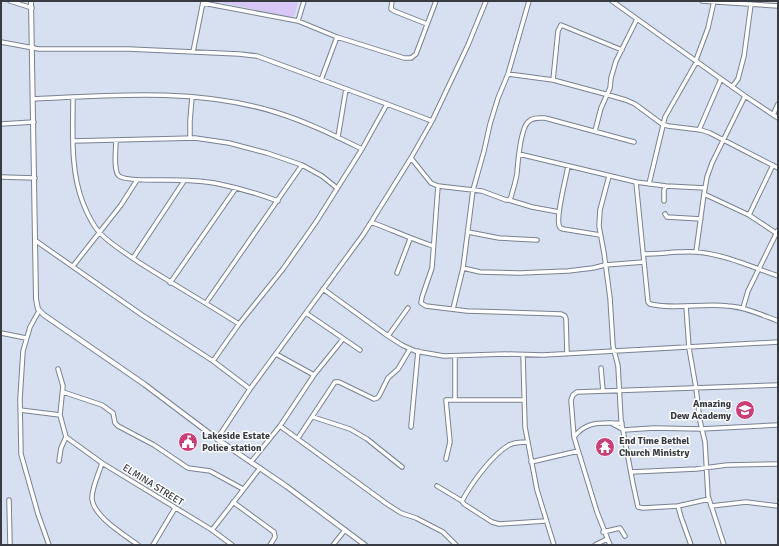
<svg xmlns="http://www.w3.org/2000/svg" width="779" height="546" font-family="Signika,sans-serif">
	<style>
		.green { fill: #d6c7f5 }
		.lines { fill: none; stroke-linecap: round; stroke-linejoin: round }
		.minor-casing { stroke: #798290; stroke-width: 5.5 }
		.tertiary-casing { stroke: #798290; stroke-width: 6 }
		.minor { stroke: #fff; stroke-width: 3.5 }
		.tertiary { stroke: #fff; stroke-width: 4 }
		.labels { text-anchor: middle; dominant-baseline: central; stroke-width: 3; stroke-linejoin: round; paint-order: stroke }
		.poi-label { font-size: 10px; font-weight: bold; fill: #383c42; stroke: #fff; text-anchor: start }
		.street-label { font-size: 10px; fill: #383c42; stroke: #fff }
	</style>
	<rect width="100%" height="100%" fill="#d7e0f0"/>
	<path class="green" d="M215,1h83l-3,14 -4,2z"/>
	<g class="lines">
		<defs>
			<path id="minor" d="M10,1l22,7
				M392,1l-1,8 3,2 33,13
				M612,1l133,95 33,22
				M702,1l76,5
				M203,3l95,18 39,16 67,21h7l5,-4 20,-53
				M298,21l6,-20
				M1,42l38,7h89l111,5 18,2 130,48 45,17
				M193,52l10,-50
				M696,60l12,-32 6,-27
				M508,74l45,6 52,14 21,6 9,4 27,20 6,2 33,4 9,3 68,35
				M321,80l16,-43
				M553,80l5,-49 3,-6 61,25
				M732,87l6,-8 6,-23 7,-52
				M73,97c0,35 -3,73 10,106 4,10 9,21 16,29 11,12 28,22 41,31 33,21 66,40 99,61
				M33,99c80,-4 164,-11 242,13 30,9 58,23 87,37
				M773,115l5,-11
				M1,124l33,-2
				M699,130l22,-51
				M595,131l6,-23 9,-20 1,-10 5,-17 21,-42
				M338,137l8,-48
				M190,138v-17l2,-24
				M116,140c0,8 -3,31 3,36 6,5 36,4 45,4 18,0 37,0 55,4 20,4 40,10 59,17
				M73,141l122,-3 34,5 38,10 35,12 20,11 15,12
				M519,154l117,28 30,4 39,2
				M411,158l20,25 7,3 44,5 24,9h3l23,7 27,5
				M568,166c-2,13 -12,48 -9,59 1,4 2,3 4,4l37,6
				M609,176l-9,34 -1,16 5,27 6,45 3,48 5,20 3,54 12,64 5,23 5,1 35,-2 31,-7
				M1,177l34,1
				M636,182l12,120 2,2c25,6 52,-1 78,2 17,1 34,9 50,15
				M649,184l16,-67 32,-56
				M438,186l-6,82 -10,29 -1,6 5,3 41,5 94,3 4,2 1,3 1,35
				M704,194l45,21 27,18
				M509,200l2,-3c2,-8 5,-16 6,-24 1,-12 3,-43 11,-51 5,-5 11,-4 17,-4l89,24
				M664,201v-11l2,-4
				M665,214l2,3 34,2
				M749,215l24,-50
				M371,222c21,8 41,17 62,24
				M468,232l31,6 38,2
				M36,241l106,74 71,46 37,28
				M696,252l8,-58 3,-17 5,-14 33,-67
				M644,254c16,0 35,-3 52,-2 28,2 56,15 82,24
				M133,258l51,-77
				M73,266l48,-61 16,-25
				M463,268l17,4 40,1 48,-2 25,-3 12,-3 39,-3
				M397,273l13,-34
				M170,283l66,-95
				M323,289l65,47 14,9 13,6 29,5 61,-2 38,1 235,-13
				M206,303l96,-138
				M686,306l3,42 7,40 4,33 5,21 3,54 16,49
				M743,308l5,-17 30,-61
				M453,309l10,-41 10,-78 11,-39 6,-27 8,-26 10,-24 21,-73
				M39,311l-9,16 -7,24 -3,48 1,55 17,60 11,31
				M306,313l54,37
				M1,333l25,5
				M388,336l20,-28
				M276,354l38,21
				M523,355l2,72 12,63 17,55
				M213,361l26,-37 44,-55 33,-47 46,-73 25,-45
				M601,368l2,23
				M58,369l5,17 -3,29 6,22 -5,11 -2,13
				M63,392l39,13 11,8 2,10 3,3 36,19 34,23 22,3 33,18
				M455,400v-44
				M20,410l40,5
				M313,417l37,12 17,10 35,28
				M611,423l13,7 30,-2 47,1 77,-4
				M280,426l107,78 14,9 15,5 27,14 13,13
				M411,427l7,-76
				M66,437l36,26 110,67 20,15
				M574,437l-3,-37 2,-5 4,-3 201,-7
				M298,438l37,-56h4l35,17 3,-1 2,-2 9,-18 10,-9 12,-20
				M217,439l33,-50 113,-154 48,-77 21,-37 36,-76 18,-44
				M446,459l4,-17 -4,-42h78
				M251,462l29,-36 34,-51 29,-36
				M531,462l47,-11
				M102,463c-3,10 -11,27 -10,36 2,18 33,36 46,46
				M631,472l65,-3 31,-4 51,-1
				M437,486l25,15 2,3 28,18 7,2 46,-3
				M9,500l1,45
				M462,501c9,-17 30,-46 47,-56 6,-3 12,-3 19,-3
				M233,502l41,30 1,5 -5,8
				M678,506l3,11 10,28
				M711,506l35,-4 32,4
				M212,530l48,-62
				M603,532l17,-4 5,8
				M153,545l22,-37
				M333,545l12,-15
				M595,545l12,-6
				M610,545l-13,-33 -23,-75c14,-18 29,-13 48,-14"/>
			<path id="tertiary" d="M31,1l5,298 2,10 6,6 100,69 73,55 69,47 79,59"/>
		</defs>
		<use href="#minor" class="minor-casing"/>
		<use href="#tertiary" class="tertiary-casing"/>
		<use href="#minor" class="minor"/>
		<use href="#tertiary" class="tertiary"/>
	</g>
	<defs>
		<symbol id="school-disc" viewBox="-11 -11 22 22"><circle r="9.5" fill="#c83e77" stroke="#fff"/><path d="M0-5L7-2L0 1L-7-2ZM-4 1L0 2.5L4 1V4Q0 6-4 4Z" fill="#fff"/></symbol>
		<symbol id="civic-disc" viewBox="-11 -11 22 22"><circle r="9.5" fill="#c83e77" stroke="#fff"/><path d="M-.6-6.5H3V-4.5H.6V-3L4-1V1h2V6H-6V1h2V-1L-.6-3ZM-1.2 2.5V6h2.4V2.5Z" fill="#fff"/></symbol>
		<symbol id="temple-disc" viewBox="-11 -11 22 22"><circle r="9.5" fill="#c83e77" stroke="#fff"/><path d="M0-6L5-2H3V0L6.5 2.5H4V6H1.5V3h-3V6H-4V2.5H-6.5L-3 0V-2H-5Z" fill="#fff"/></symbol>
	</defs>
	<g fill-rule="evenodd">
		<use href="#school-disc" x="734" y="399" width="22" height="22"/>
		<use href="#civic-disc" x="177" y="431" width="22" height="22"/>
		<use href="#temple-disc" x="594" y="436" width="22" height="22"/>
	</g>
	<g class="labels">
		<g class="poi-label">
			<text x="731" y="404" text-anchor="end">Amazing<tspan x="731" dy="12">Dew Academy</tspan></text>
			<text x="202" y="436">Lakeside Estate<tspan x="202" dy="12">Police station</tspan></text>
			<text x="619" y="441">End Time Bethel<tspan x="619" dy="12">Church Ministry</tspan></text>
		</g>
		<g class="street-label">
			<text transform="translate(153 485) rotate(32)">ELMINA STREET</text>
		</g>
	</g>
	<rect width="779" height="546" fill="none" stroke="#383c42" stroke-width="4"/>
</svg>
